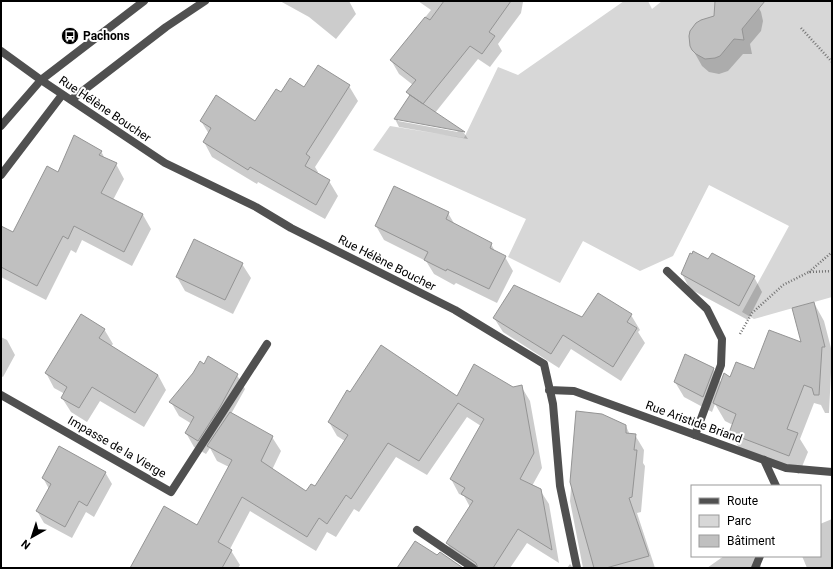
<svg xmlns="http://www.w3.org/2000/svg" width="833" height="569" font-family="Roboto,sans-serif">
	<style>
		.green { fill: #d7d7d7 }
		.shadow { fill: #0003; fill-rule: evenodd }
		.building { fill: #c0c0c0; stroke: #949494 }
		.lines { fill: none; stroke-linecap: round; stroke-linejoin: round }
		.path { stroke: #727272; stroke-width: 2.5; stroke-dasharray: 1 2; stroke-linecap: butt }
		.service { stroke: #505050; stroke-width: 8 }
		.minor { stroke: #505050; stroke-width: 8 }
		.tertiary { stroke: #505050; stroke-width: 8 }
		.labels { text-anchor: middle; dominant-baseline: central; stroke-width: 4; stroke-linejoin: round; paint-order: stroke }
		.poi-label { font-size: 12px; font-weight: bold; fill: #000; stroke: #fff; text-anchor: start }
		.street-label { font-size: 12px; fill: #000; stroke: #fff }
	</style>
	<rect width="100%" height="100%" fill="#fff"/>
	<path class="green" d="M624,1h24l4,8 10,-8h170v296l-78,22 -12,-7 47,-86 -80,-41 -36,71 -33,15 -57,-30 -23,42 -52,-26 18,-38 -153,-69 17,-24 74,12 34,-71 20,8z"/>
	<path class="shadow" d="M280,1h69l7,13 -20,25 -27,-22z
		M418,1h112l-7,1 -2,11 -23,31 4,7 -12,16 -12,-8 -43,54 29,20 4,6 -69,-12 -4,-8 15,-22 -3,-5 6,-7 -14,-11 -8,-14 40,-50zM398,119l57,10 3,3 -60,-11z
		M717,1h38l6,11 2,9 -2,10 -11,13 2,10h-9l-15,17 -9,3 -10,-2 -7,-6 -9,-16 22,-33z
		M349,86l9,15 -43,66 3,5 -1,2 12,7 9,15 -13,23 -67,-37 -1,2 -45,-27 -8,-15 5,-8 -8,-13 54,2 26,-29 23,-6z
		M101,151l4,8 11,5 8,15 -11,21 30,15 8,14 -19,37 -50,-26 -6,13 -5,-3 -25,50 -45,-23v-50l12,6 45,-60z
		M448,213l7,12 36,19 5,9 9,4 8,14 -16,32 -41,-20 -2,2 -20,-11 -8,-13 -42,-21 -8,-14z
		M709,261l45,16 8,15 -14,28 -58,-31 -8,-15z
		M242,264l9,14 -18,36 -48,-23 -8,-14z
		M814,303l10,18 8,31 -3,61h-4l-4,-8 -7,-2 -14,36 8,13 -9,22 -58,-23 -11,-18 3,-8 -8,-4 -10,-17 -3,8 -28,-15 -9,-15 38,-13 8,14 10,-5 24,-8 47,-27z
		M631,315l9,15 -2,2 7,11 -24,38 -50,-32 -12,19 -56,-36 -9,-14 89,1z
		M104,329l9,15 -2,2 47,29 8,15 -22,37 -44,-26 -13,21 -16,-10 -9,-14 3,-4 -11,-6 -8,-15z
		M1,337l6,3 8,15 -12,22 -2,-1z
		M204,365l33,10 8,14 -14,25 41,23 9,14 -9,19 34,22 9,-5 30,-46 -8,-5 -8,-14 21,-29 108,4 63,-11 9,15 12,67 -10,18 8,4 9,14 10,59 -32,-20 -17,25h-39l-16,-11 -8,-14 23,-36 -6,-11 -5,-2 -8,-15 30,-53 -14,-9 -40,58 -31,-18 -37,55 -5,-3 -18,28 -9,-5 -11,19 -66,-40 -20,38 10,16 -2,3h-105l65,-42 31,-59 -12,-6 -7,-13 -4,6 -12,-7 -8,-14 6,-9 -13,-8 -8,-14z
		M577,412l49,14 4,9h5l9,15 -1,13 2,3 -4,46 -4,1 18,55h-72l-13,-67z
		M60,447l45,25 7,12 -18,33 -8,-5 -14,26 -28,-15 -7,-12 12,-22 -6,-11z
		M832,519v49h-25l-5,-12h18v-32z
		M724,556h31l7,12h-55z
		M570,564l3,4h-6z"/>
	<path class="building" d="M444,1h67l-22,31 6,4 -13,18 -12,-8 -47,58 -17,-12 10,-12 -26,-20 35,-43 5,3z
		M715,1h50l-23,28 2,11 -10,-1 -14,17 -5,2 -10,1 -9,-5 -4,-4 -2,-4 -1,-10 1,-5 6,-8 5,-3 13,-4z
		M318,65l32,20 -44,69 4,3 -5,9 25,14 -14,25 -66,-38 -2,3 -45,-28 8,-14 -11,-7 16,-26 39,26 21,-32 5,3 9,-14 14,9z
		M410,95l55,37 -71,-13z
		M74,135l28,16 -3,4 18,8 -16,30 42,21 -19,38 -50,-26 -6,13 -5,-3 -26,50 -36,-19v-41l12,6 34,-66 11,6z
		M394,186l55,26 -3,7 46,24 -2,5 16,8 -17,33 -42,-20 -1,2 -22,-11 4,-8 -53,-26z
		M194,239l49,24 -18,37 -49,-23z
		M693,251l15,8 4,-6 43,23 -16,30 -58,-32 9,-21 2,1z
		M514,285l68,32 16,-24 34,21 -5,8 10,6 -24,39 -50,-32 -12,19 -58,-36z
		M814,302l11,45h-3l-3,48h-5l-2,-7 -8,-3 -17,44 11,4 -9,23 -60,-23 7,-19 -23,-11 11,-30 6,4 6,-15 18,7 15,-39 32,12 -9,-34z
		M81,314l24,15 -6,9 59,37 -23,38 -43,-26 -13,21 -18,-10 6,-11 -22,-14z
		M381,345l76,51 17,-32 39,23 9,-2 12,68 -14,26 21,10 11,61 -34,-21 -25,39h-15l-2,-5 -30,-20 27,-42 -12,-7 4,-6 -15,-9 34,-60 -26,-16 -39,58 -31,-18 -37,56 -5,-4 -19,29 -8,-6 -12,19 -65,-40 -24,45 14,8 -10,18h-92l34,-62 33,19 35,-65 -25,-14 23,-34 43,24 -12,25 45,30 5,-7 4,2 33,-51 -20,-13 19,-32 3,2z
		M685,354l29,14 -11,29 -29,-15z
		M208,356l30,18 -18,33 -22,34 -13,-8 9,-16 -25,-15 24,-29 7,-12 4,3z
		M576,411l26,3 24,11v8l10,1 -2,16h3l-5,47 -3,1 20,58 -43,12h-12l-24,-86z
		M59,446l47,26 -19,34 -8,-5 -14,26 -29,-16 15,-27 -9,-6z
		M415,541l22,14 3,-3 23,16h-66z"/>
	<g class="lines">
		<path class="path" d="M801,28l31,34
			M809,272l23,-20
			M740,334l12,-21 31,-28 26,-13 23,-1"/>
		<path class="service" d="M1,175l61,-80
			M667,271l40,38 15,30 -1,26 -26,70"/>
		<path class="minor" d="M1,51l40,29 124,83 91,44 35,21 164,82 89,54 9,40 7,82 17,82
			M71,100l95,-73 39,-26
			M549,390l25,1 212,77 46,4
			M1,395l170,97 96,-148
			M764,460l12,26
			M417,530l56,38
			M755,568l5,-12"/>
		<path class="tertiary" d="M1,126l40,-46 103,-79"/>
	</g>
	<defs>
		<symbol id="bus-disc" viewBox="-11 -11 22 22"><circle r="9.5" fill="#000" stroke="#fff"/><path d="M-5-6H5V4H4V6H2V4H-2V6H-4V4H-5ZM-3.5-4V0h7V-4ZM-3.5 1.2v1.5H-2V1.2ZM2 1.2v1.5H3.5V1.2Z" fill="#fff"/></symbol>
	</defs>
	<g fill-rule="evenodd">
		<use href="#bus-disc" x="60" y="26" width="20" height="20"/>
	</g>
	<g class="labels">
		<g class="poi-label">
			<text x="83" y="36">Pachons</text>
		</g>
		<g class="street-label">
			<text transform="translate(105 109) rotate(34)">Rue Hélène Boucher</text>
			<text transform="translate(387 263) rotate(27)">Rue Hélène Boucher</text>
			<text transform="translate(694 422) rotate(20)">Rue Aristide Briand</text>
			<text transform="translate(117 447) rotate(30)">Impasse de la Vierge</text>
		</g>
	</g>
	<rect width="833" height="569" fill="none" stroke="#000000" stroke-width="4"/>
	<rect x="691" y="485" width="130" height="72" fill="#ffffff" stroke="#999999"/>
	<rect x="699" y="498" width="20" height="6" fill="#505050" stroke="#999999"/>
	<text x="727" y="505" font-size="12" fill="#000000">Route</text>
	<rect x="699" y="515" width="20" height="12" fill="#d7d7d7" stroke="#999999"/>
	<text x="727" y="525" font-size="12" fill="#000000">Parc</text>
	<rect x="699" y="535" width="20" height="12" fill="#c0c0c0" stroke="#999999"/>
	<text x="727" y="545" font-size="12" fill="#000000">Bâtiment</text>
	<g transform="translate(32 537) rotate(219)" stroke="#ffffff" stroke-width="3" paint-order="stroke">
	<path d="M0-3L7 15L0 10L-7 15Z" fill="#000000"/>
	<text y="-6" font-size="11" font-weight="bold" text-anchor="middle" fill="#000000">N</text>
	</g>
</svg>
